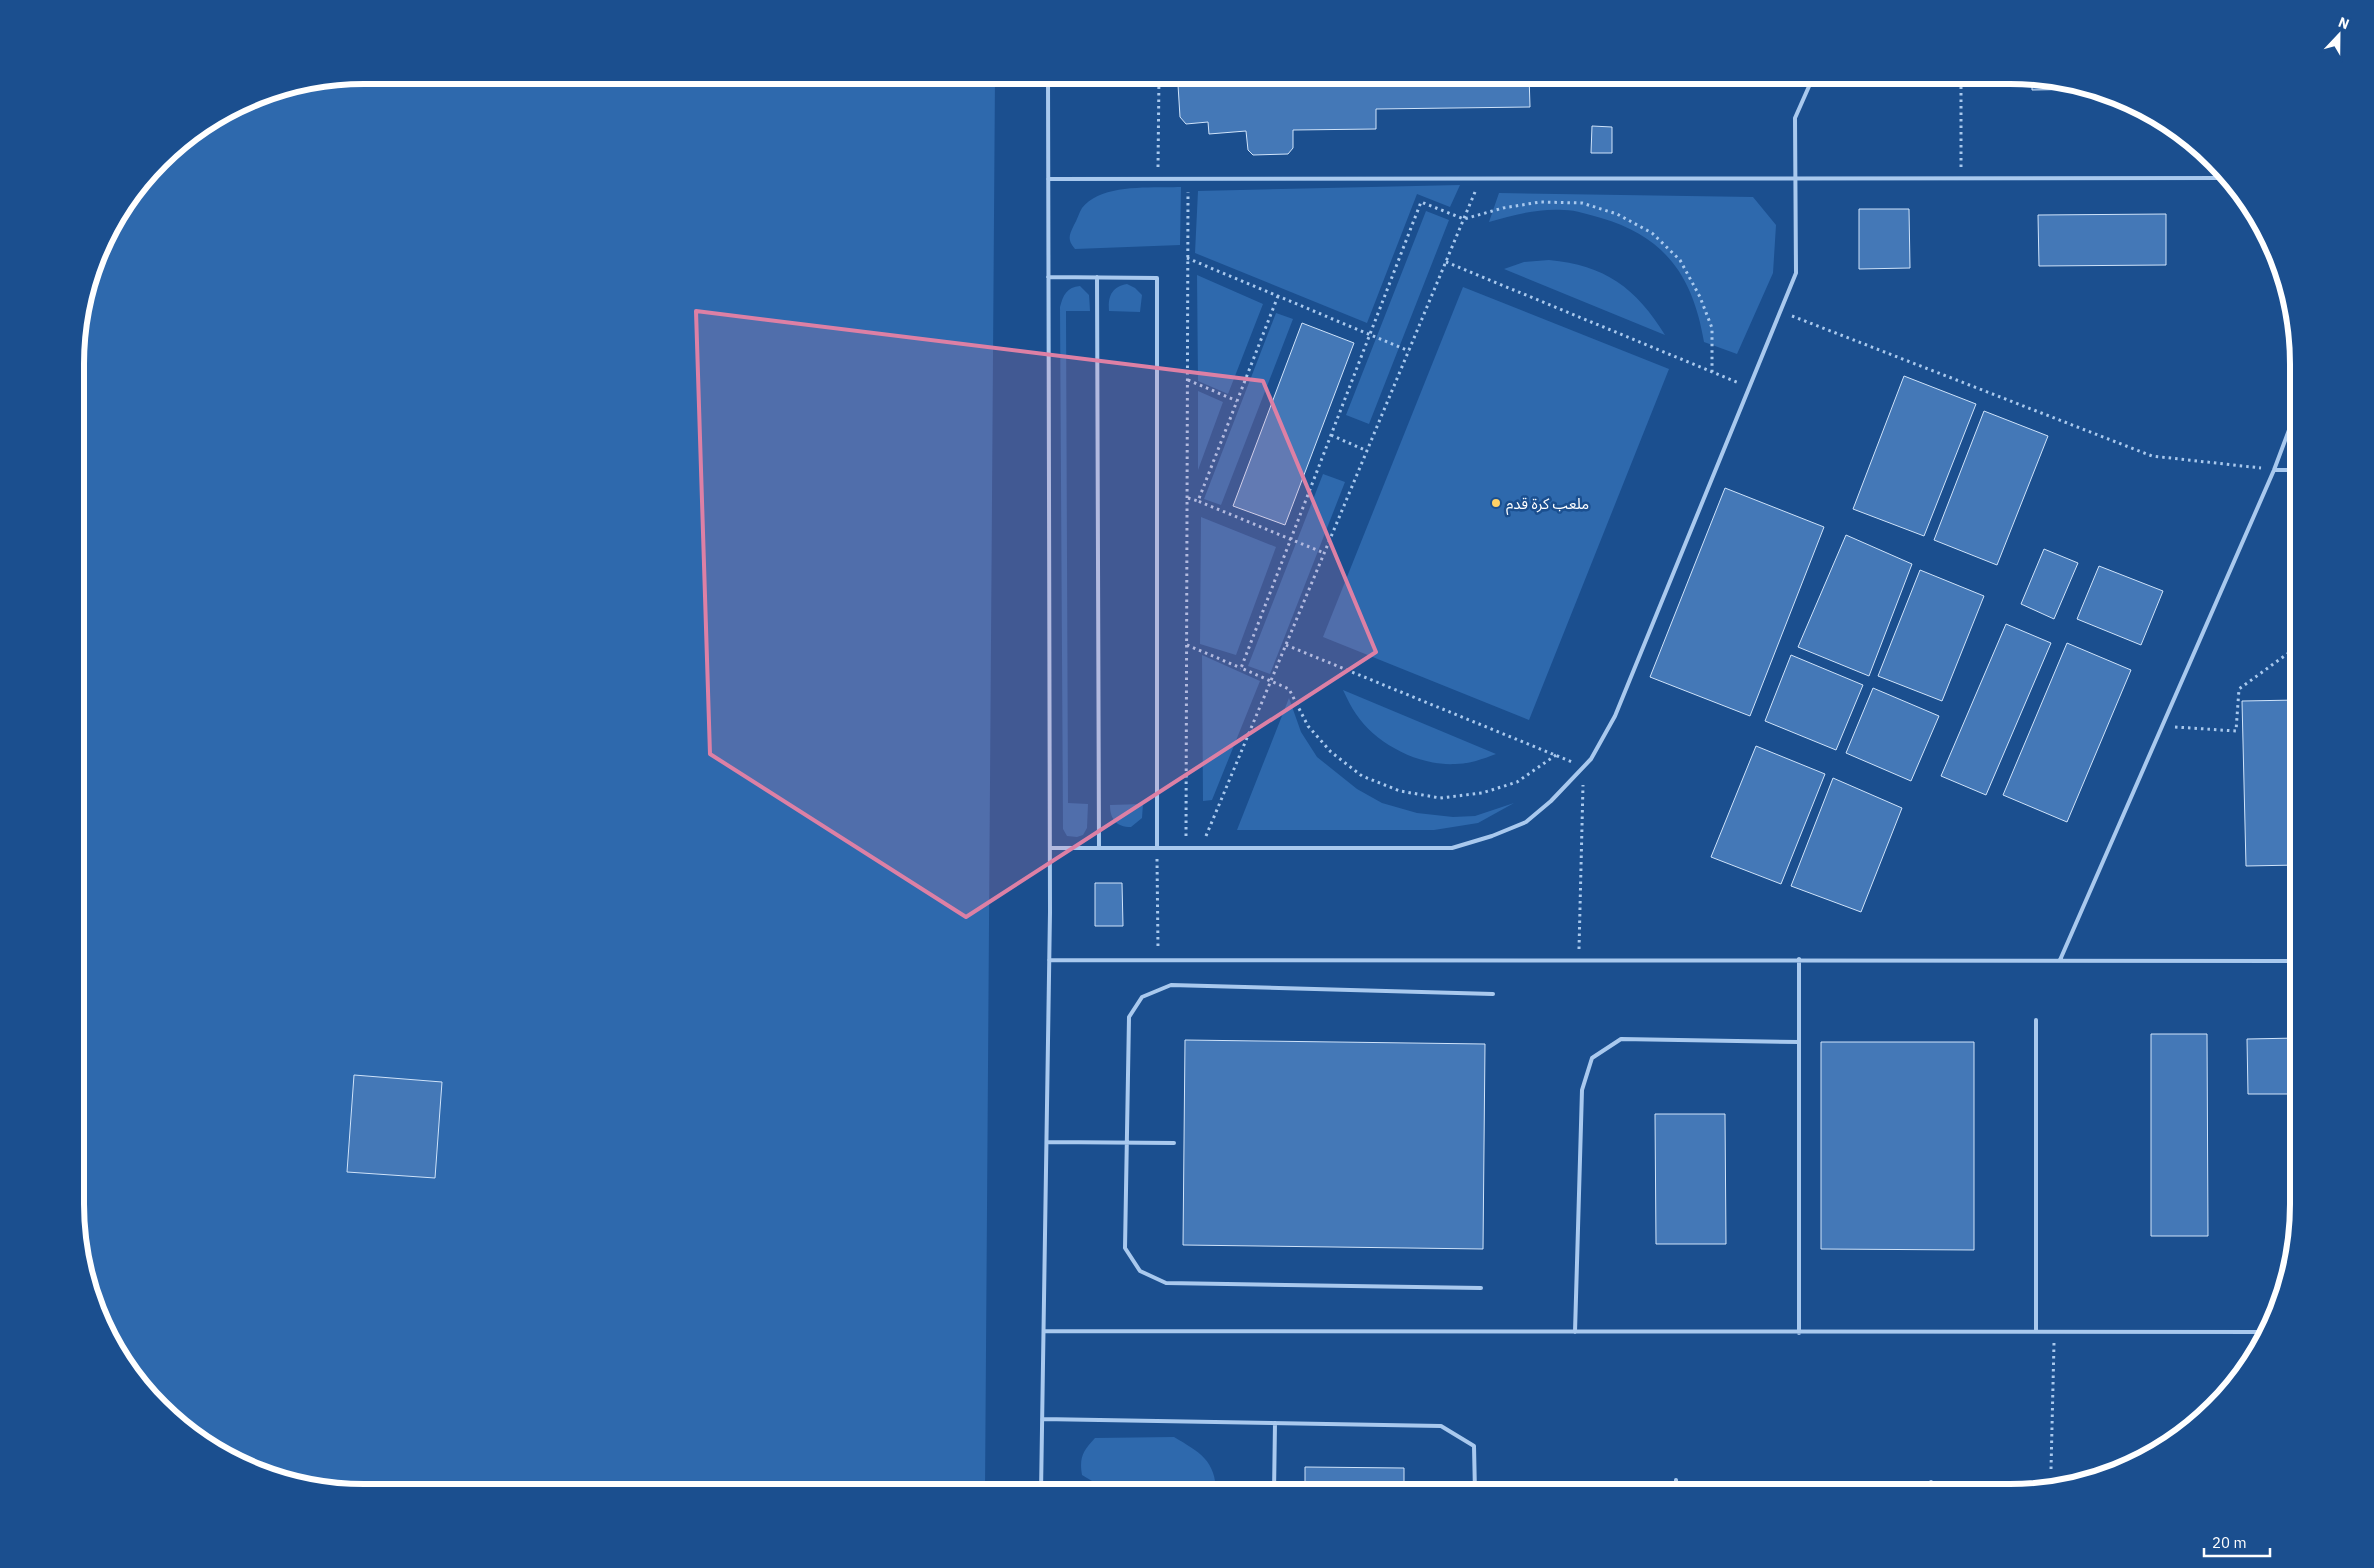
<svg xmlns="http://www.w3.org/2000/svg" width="2374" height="1568" font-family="'IBM Plex Sans','Noto Sans Arabic',sans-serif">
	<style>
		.green { fill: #2e69ad }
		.building { fill: #4478b7; stroke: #cfe3fa }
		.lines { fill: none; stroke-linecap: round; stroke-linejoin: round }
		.path { stroke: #a9c9ee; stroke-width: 3; stroke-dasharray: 2.5 4; stroke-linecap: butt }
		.service { stroke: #a9c9ee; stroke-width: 4 }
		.marked { fill: #dd80a5; fill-opacity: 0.2; stroke: #dd80a5; stroke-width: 4; stroke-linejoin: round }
		.poi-dot { fill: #ffd166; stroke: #1b4f8f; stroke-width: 2 }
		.labels { text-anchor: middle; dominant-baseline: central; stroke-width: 5; stroke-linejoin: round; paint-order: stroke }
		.poi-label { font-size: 15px; fill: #fff; stroke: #1b4f8f; text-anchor: start }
		.rim { fill: none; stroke: #fff; stroke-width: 6 }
	</style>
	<rect width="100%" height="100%" fill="#1b4f8f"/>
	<path class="green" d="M364,75h631l-10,1418h-621l-93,-15 -68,-34 -56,-49 -33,-46 -37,-107v-916l28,-90 68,-89 81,-50z
		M1460,185l-10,22 -33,-13 -50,129 -172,-70 3,-62z
		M1181,187l-1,58 -105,4c-8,-9 -6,-14 -1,-24 3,-5 5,-12 8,-17 19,-25 71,-20 99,-21z
		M1499,193l254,4 23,28 -3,48 -36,81 -33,-12c-11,-65 -38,-105 -103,-124 -11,-3 -25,-8 -37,-8 -25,-2 -51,5 -75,12z
		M1426,211l23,9 -80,204 -23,-9z
		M1549,260c56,5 87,28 116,75l-161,-66 20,-7z
		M1197,275l66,29 -35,90 -30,-13z
		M1127,284l8,4 7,7 -2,17 -31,-1c-1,-14 2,-24 18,-27z
		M1080,286l9,9 1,16h-24l2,492 20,1 -1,24 -4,7 -6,2 -10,-1 -4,-7 -3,-522c3,-12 7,-20 20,-21z
		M1463,287l206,82 -140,351 -206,-83z
		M1276,313l17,6 -72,186 -17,-6z
		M1198,391l25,11 -25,68z
		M1323,474l22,8 -75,192 -22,-8z
		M1201,517l75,30 -40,108 -36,-11z
		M1202,655l58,26 -48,119 -9,1z
		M1343,690l153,64c-13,5 -27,10 -41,10 -36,2 -79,-20 -99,-50 -5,-7 -9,-16 -13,-24z
		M1289,698l12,34 16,25 40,32 25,14 35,10 36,4 22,-1 39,-13 -36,20 -44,7h-197z
		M1143,804l-1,14 -11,9c-15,0 -21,-8 -21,-22z
		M1174,1437c25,15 42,23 42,56h-104l-30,-18c-3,-18 1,-24 13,-37z"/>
	<path class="building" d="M1206,75h323l1,32 -154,2v20l-83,1v18l-5,6 -35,1 -5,-5 -2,-19 -37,3 -1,-12 -22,2 -6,-7 -2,-32 7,-7z
		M2032,79l62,10 -62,1z
		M1592,126l20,1v26h-21z
		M1859,209h50l1,59 -51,1z
		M2166,214v51l-127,1 -1,-51z
		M1302,323l52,20 -69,182 -52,-19z
		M1904,376l72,28 -52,132 -71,-27z
		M1984,411l64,25 -51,129 -63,-25z
		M1725,488l99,39 -74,189 -100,-39z
		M1846,535l66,29 -43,112 -71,-29z
		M2044,549l34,14 -24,56 -33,-15z
		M2099,566l64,25 -22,54 -64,-26z
		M1920,570l64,26 -42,105 -64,-25z
		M2006,624l45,19 -65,152 -45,-19z
		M2067,643l64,27 -64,152 -64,-27z
		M1791,655l72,30 -27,65 -71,-29z
		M1873,688l66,28 -28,65 -65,-28z
		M2298,700v165l-52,1 -4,-165z
		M1756,746l69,28 -44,110 -70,-27z
		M1833,778l69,30 -41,104 -70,-26z
		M1095,883h27l1,43h-28z
		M2151,1034h56l1,202h-57z
		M2298,1038v56h-50l-1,-55z
		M1185,1040l300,4 -2,205 -300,-4z
		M1821,1042h153v208l-153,-1z
		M354,1075l88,7 -7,96 -88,-6z
		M1655,1114h70l1,130h-70z
		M1305,1467l99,1v25h-99z
		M1736,1483v10h-39v-9z
		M1833,1483h24v9h-24z
		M1955,1485h24v7h-25z
		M1565,1488h38v5h-38z"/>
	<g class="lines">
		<path class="path" d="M1158,167l1,-92
			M1961,167v-92
			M1187,258l222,93
			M1446,262l293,121
			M1278,296l-80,205 126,52
			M1792,316l360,140 109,12
			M1188,380l49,21
			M1331,435l36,16
			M1188,498l10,3
			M1187,645l54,23
			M1286,645l286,117
			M2175,727l61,4 3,-42 59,-43
			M1556,755l-39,27 -35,11 -42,5 -40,-7 -38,-15 -31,-24 -23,-26 -19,-37 -48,-21 180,-466 43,17 39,-11 37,-6 42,1 35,11 35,19 28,27 20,37 12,31v44
			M1186,836l2,-644
			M1206,836l269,-644
			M1157,859l1,89
			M1579,949l4,-164
			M2051,1469l3,-126"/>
		<path class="service" d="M2224,178v-8
			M1048,179l1182,-1
			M1048,277l109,1v570
			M1097,277l2,571
			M2274,470h24
			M1050,848h402l40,-12 34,-14 25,-21 40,-42 24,-43 181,-443 -1,-155 19,-43
			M1799,959v374
			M1049,960l1249,1
			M2060,960l214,-490 24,-64
			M2036,1020v312
			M1047,1142l127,1
			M1481,1288l-315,-5 -26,-12 -15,-23 4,-231 13,-20 29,-12 322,9
			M1044,1331l1222,1
			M1575,1332l7,-242 10,-32 29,-19 178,3
			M1042,1419l399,7 33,20 1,47
			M1676,1480l1,13
			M2051,1481v8
			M1821,1492v-9
			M1931,1492v-10
			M1041,1493l9,-581 -2,-837
			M1274,1493l1,-70"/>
	</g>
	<path class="marked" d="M696,311l567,70 113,271 -410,265 -256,-163z"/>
	<circle class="poi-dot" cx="1496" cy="503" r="5"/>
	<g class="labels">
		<g class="poi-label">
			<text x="1506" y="503">ملعب كرة قدم</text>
		</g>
	</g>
	<path d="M0 0H2374V1568H0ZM364 84H2010A280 280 0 0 1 2290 364V1204A280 280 0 0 1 2010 1484H364A280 280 0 0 1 84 1204V364A280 280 0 0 1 364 84Z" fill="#1b4f8f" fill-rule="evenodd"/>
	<path class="rim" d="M364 84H2010A280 280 0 0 1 2290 364V1204A280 280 0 0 1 2010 1484H364A280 280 0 0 1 84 1204V364A280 280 0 0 1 364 84Z"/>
	<g transform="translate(2339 35) rotate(22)" stroke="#1b4f8f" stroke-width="4" paint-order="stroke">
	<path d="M0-4L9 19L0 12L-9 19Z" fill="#ffffff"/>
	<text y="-8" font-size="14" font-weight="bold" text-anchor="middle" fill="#ffffff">N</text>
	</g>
	<path d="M2204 1548v8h66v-8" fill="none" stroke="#ffffff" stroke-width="2.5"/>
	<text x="2212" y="1548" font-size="15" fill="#ffffff" stroke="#1b4f8f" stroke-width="4" paint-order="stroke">20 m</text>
</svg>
